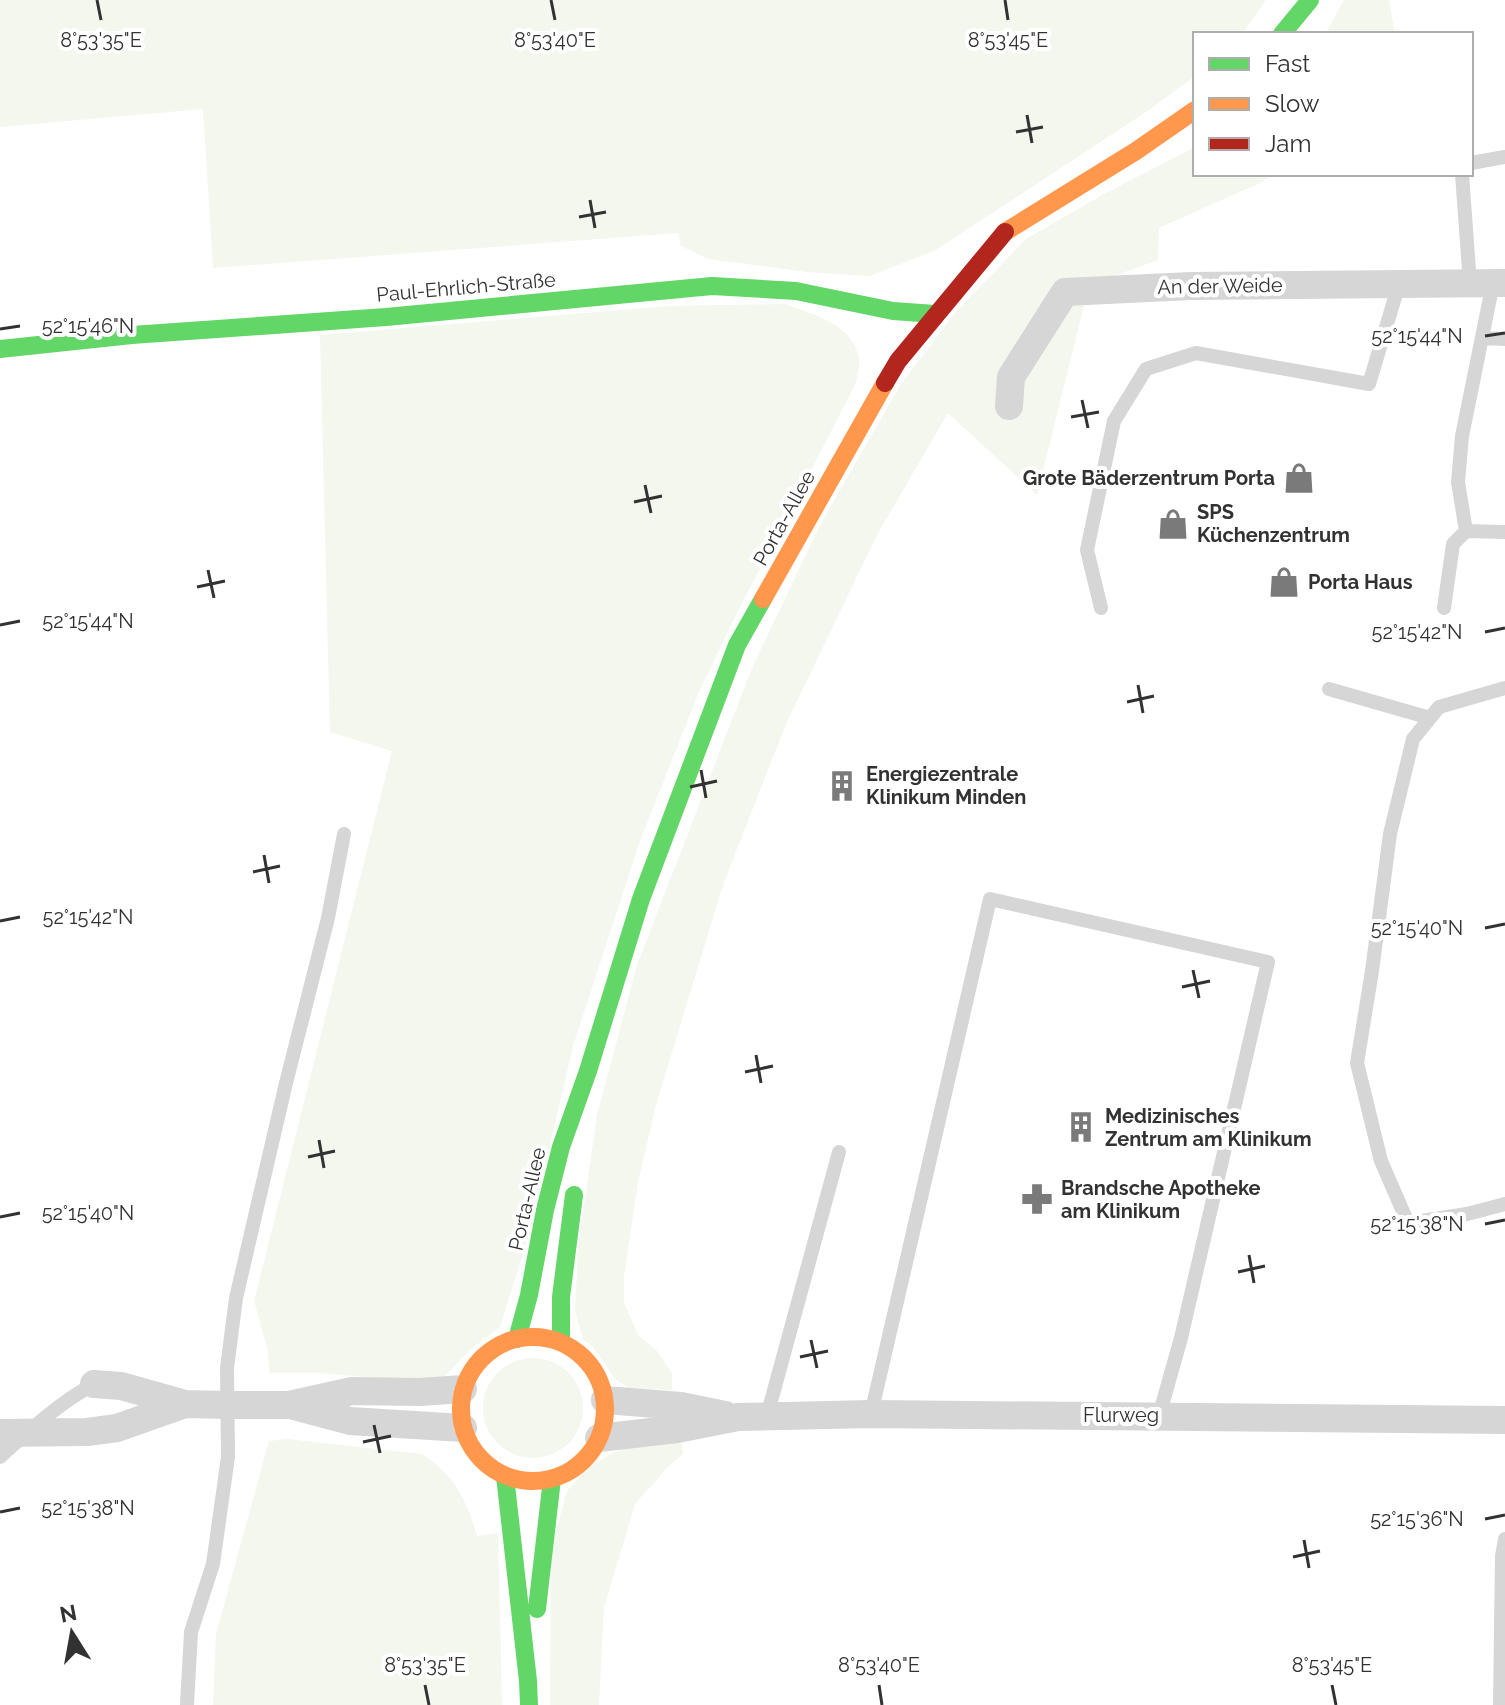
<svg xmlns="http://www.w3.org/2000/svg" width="1505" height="1705" font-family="Raleway,sans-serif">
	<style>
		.green { fill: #f3f7ee }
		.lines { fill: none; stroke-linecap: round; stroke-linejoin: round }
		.lane { stroke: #d6d6d6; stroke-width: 14 }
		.street { stroke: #d6d6d6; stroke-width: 28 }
		.fast { stroke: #63d668; stroke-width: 18 }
		.slow { stroke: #ff974d; stroke-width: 18 }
		.jam { stroke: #b3261e; stroke-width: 18 }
		.ticks { fill: none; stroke: #323232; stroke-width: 3 }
		.labels { text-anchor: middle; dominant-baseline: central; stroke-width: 8; stroke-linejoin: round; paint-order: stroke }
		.street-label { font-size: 20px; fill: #323232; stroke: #fff }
		.poi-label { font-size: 20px; font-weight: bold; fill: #323232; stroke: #fff; text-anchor: start }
		.ticks-label { font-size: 20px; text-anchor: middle; fill: #323232; stroke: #fff; stroke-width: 8; stroke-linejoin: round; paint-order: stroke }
	</style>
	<rect width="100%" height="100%" fill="#fff"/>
	<path class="green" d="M0,0h1266l-24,34h-47v42l-46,34 -213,140 -66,26 -63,-4 -99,-13 -27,-13 -3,-13 -465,35 -10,-159 -203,18z
		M1344,0h45l6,34h-70z
		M1195,147v27h77l-10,8 -103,46 -1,32 -69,25 -52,210 -89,-82 -71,122 -91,189 -63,161 -67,220 -18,77 -14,94v27l14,32 19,16 15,22v17l-43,-2 -14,-9 -22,-32 -10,-8 -8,-28 3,-63 19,-133 40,-150 115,-297 67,-141 82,-143 54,-71 71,-74 78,-45z
		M785,304c27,10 68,20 74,54 1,7 -2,18 -3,25l-124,240 -33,69 -58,146 -68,208 -42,182 -31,99 -30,23 -26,27 -14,5 -113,-9h-48l-1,-22 -14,-50 138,-550 -62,-19 -10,-397 349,-29z
		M483 1408a50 50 0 1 1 100 0a50 50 0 1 1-100 0Z
		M287,1439l135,15c33,22 44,44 55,82l21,-3 4,172h-289l3,-71 53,-193z
		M681,1440l2,14 -17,15 -31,35 -31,104 -5,97h-49l1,-156 16,-58 21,-23 24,-15 23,-8z"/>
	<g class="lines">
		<path class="lane" d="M1471,163l34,-6
			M1462,174l8,110
			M1482,338l23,1
			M1466,531l-8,-49 4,-46 31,-153
			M1101,608l-14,-58 27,-129 32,-52 50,-16 173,31 30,-100
			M1444,608l9,-64 13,-13 39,1
			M1505,688l-66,19 -26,32 -23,95 -18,137 -15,92 24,98 27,62 59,-9 38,-10
			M1329,689l101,29
			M871,1414l119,-515 278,63 -87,376 -22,78
			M767,1416l72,-264
			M0,1457c30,-27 59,-54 94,-73
			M187,1705l4,-73 22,-68 15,-107 -1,-89 9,-70 50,-215 42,-165 16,-84
			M1500,1705l2,-149 3,-17"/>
		<path class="street" d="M1009,406l2,-29 54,-85 126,-6 314,-3
			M94,1384l27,2 64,18 42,1h62l63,-14 68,1 43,-3
			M605,1400l76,6 44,9
			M294,1406l56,15 113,7
			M0,1433l87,-1 30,-4 68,-24
			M599,1438l78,-9 61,-12 133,-3 634,6"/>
		<path class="fast" d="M1282,34l28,-34
			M0,349l132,-14 254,-18 326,-31 84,5 97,20 42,3
			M517,1339l12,-44 16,-85 16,-63 27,-76 53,-172 96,-254 26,-46
			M561,1342v-45l13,-102
			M505,1476l23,205 1,24
			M537,1609l15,-130"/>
		<path class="slow" d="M1005,232l131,-81 59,-41
			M763,599l122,-216
			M461 1409a72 72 0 1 1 144 0a72 72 0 1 1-144 0Z"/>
		<path class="jam" d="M885,383l13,-22 107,-129"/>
	</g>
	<path class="ticks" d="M97,0l4,20M551,0l4,20M1005,0l3,20M1027,115l5,28M1016,132l27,-5M590,200l5,28M579,217l27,-5M0,329l20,-3M1485,336l20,-3M1082,400l6,28M1071,417l28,-5M645,485l6,28M634,502l28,-6M208,570l6,28M197,587l28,-6M0,625l20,-4M1485,632l20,-4M1138,685l5,28M1127,702l27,-6M701,770l5,28M690,787l27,-6M264,855l5,28M253,872l27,-6M0,921l20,-4M1485,928l20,-4M1193,970l6,28M1182,987l28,-6M756,1055l5,28M745,1072l28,-6M319,1140l5,28M308,1157l27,-6M0,1217l20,-4M1485,1224l20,-4M1249,1255l5,28M1238,1272l27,-6M811,1340l6,28M800,1357l28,-6M374,1425l6,28M363,1442l28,-6M0,1512l20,-4M1485,1519l20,-4M1304,1540l5,28M1293,1557l27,-6M425,1685l4,20M879,1685l3,20M1332,1685l4,20"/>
	<defs>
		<symbol id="shop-bare" viewBox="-9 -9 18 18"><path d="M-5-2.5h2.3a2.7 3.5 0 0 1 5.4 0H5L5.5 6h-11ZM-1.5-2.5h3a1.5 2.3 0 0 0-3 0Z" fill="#7a7a7a" stroke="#fff" stroke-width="2.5" paint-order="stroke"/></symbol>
		<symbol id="building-bare" viewBox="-9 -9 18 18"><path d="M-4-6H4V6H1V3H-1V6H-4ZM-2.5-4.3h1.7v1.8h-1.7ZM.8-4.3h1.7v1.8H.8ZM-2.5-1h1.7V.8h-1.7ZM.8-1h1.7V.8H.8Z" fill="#7a7a7a" stroke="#fff" stroke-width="2.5" paint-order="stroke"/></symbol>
		<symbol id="pharmacy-bare" viewBox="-9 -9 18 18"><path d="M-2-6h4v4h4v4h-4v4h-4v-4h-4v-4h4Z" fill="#7a7a7a" stroke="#fff" stroke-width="2.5" paint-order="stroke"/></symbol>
	</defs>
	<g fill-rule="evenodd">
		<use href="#shop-bare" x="1277" y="456" width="44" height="44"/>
		<use href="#shop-bare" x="1151" y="502" width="44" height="44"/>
		<use href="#shop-bare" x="1262" y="560" width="44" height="44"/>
		<use href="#building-bare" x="820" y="764" width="44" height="44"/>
		<use href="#building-bare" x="1059" y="1105" width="44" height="44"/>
		<use href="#pharmacy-bare" x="1015" y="1177" width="44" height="44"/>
	</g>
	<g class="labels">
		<g class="street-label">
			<text transform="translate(1220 286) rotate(-1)">An der Weide</text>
			<text transform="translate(466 287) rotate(-5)">Paul-Ehrlich-Straße</text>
			<text transform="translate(784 518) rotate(-61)">Porta-Allee</text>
			<text transform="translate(527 1199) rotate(-77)">Porta-Allee</text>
			<text x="1121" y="1415">Flurweg</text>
		</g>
		<g class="poi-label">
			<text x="1275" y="478" text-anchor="end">Grote Bäderzentrum Porta</text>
			<text x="1197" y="512">SPS<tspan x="1197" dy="23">Küchenzentrum</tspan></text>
			<text x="1308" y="582">Porta Haus</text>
			<text x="866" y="774">Energiezentrale<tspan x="866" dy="23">Klinikum Minden</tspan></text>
			<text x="1105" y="1116">Medizinisches<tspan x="1105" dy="23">Zentrum am Klinikum</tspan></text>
			<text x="1061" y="1188">Brandsche Apotheke<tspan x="1061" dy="23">am Klinikum</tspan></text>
		</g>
	</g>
	<g class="ticks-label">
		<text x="101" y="47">8°53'35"E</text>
		<text x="555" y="47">8°53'40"E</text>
		<text x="1008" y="47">8°53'45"E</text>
		<text x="88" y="333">52°15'46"N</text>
		<text x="1417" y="343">52°15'44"N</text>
		<text x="88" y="628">52°15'44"N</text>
		<text x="1417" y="639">52°15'42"N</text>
		<text x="88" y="924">52°15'42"N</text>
		<text x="1417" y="935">52°15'40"N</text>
		<text x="88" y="1220">52°15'40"N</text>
		<text x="1417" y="1231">52°15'38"N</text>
		<text x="88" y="1515">52°15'38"N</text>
		<text x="1417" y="1526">52°15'36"N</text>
		<text x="425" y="1672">8°53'35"E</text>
		<text x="879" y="1672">8°53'40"E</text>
		<text x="1332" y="1672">8°53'45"E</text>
	</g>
	<rect x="1193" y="32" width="280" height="144" fill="#ffffff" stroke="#adadad" stroke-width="2"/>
	<rect x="1209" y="58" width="40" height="12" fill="#63d668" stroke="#adadad" stroke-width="2"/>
	<text x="1265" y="72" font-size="24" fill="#323232">Fast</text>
	<rect x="1209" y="98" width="40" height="12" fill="#ff974d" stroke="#adadad" stroke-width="2"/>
	<text x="1265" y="112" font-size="24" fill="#323232">Slow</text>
	<rect x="1209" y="138" width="40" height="12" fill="#b3261e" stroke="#adadad" stroke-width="2"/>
	<text x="1265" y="152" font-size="24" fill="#323232">Jam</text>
	<g transform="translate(72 1633) rotate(349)" stroke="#ffffff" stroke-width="6" paint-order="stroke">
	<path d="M0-6L14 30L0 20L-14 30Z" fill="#323232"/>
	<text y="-12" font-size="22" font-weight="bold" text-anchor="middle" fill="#323232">N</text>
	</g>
</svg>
